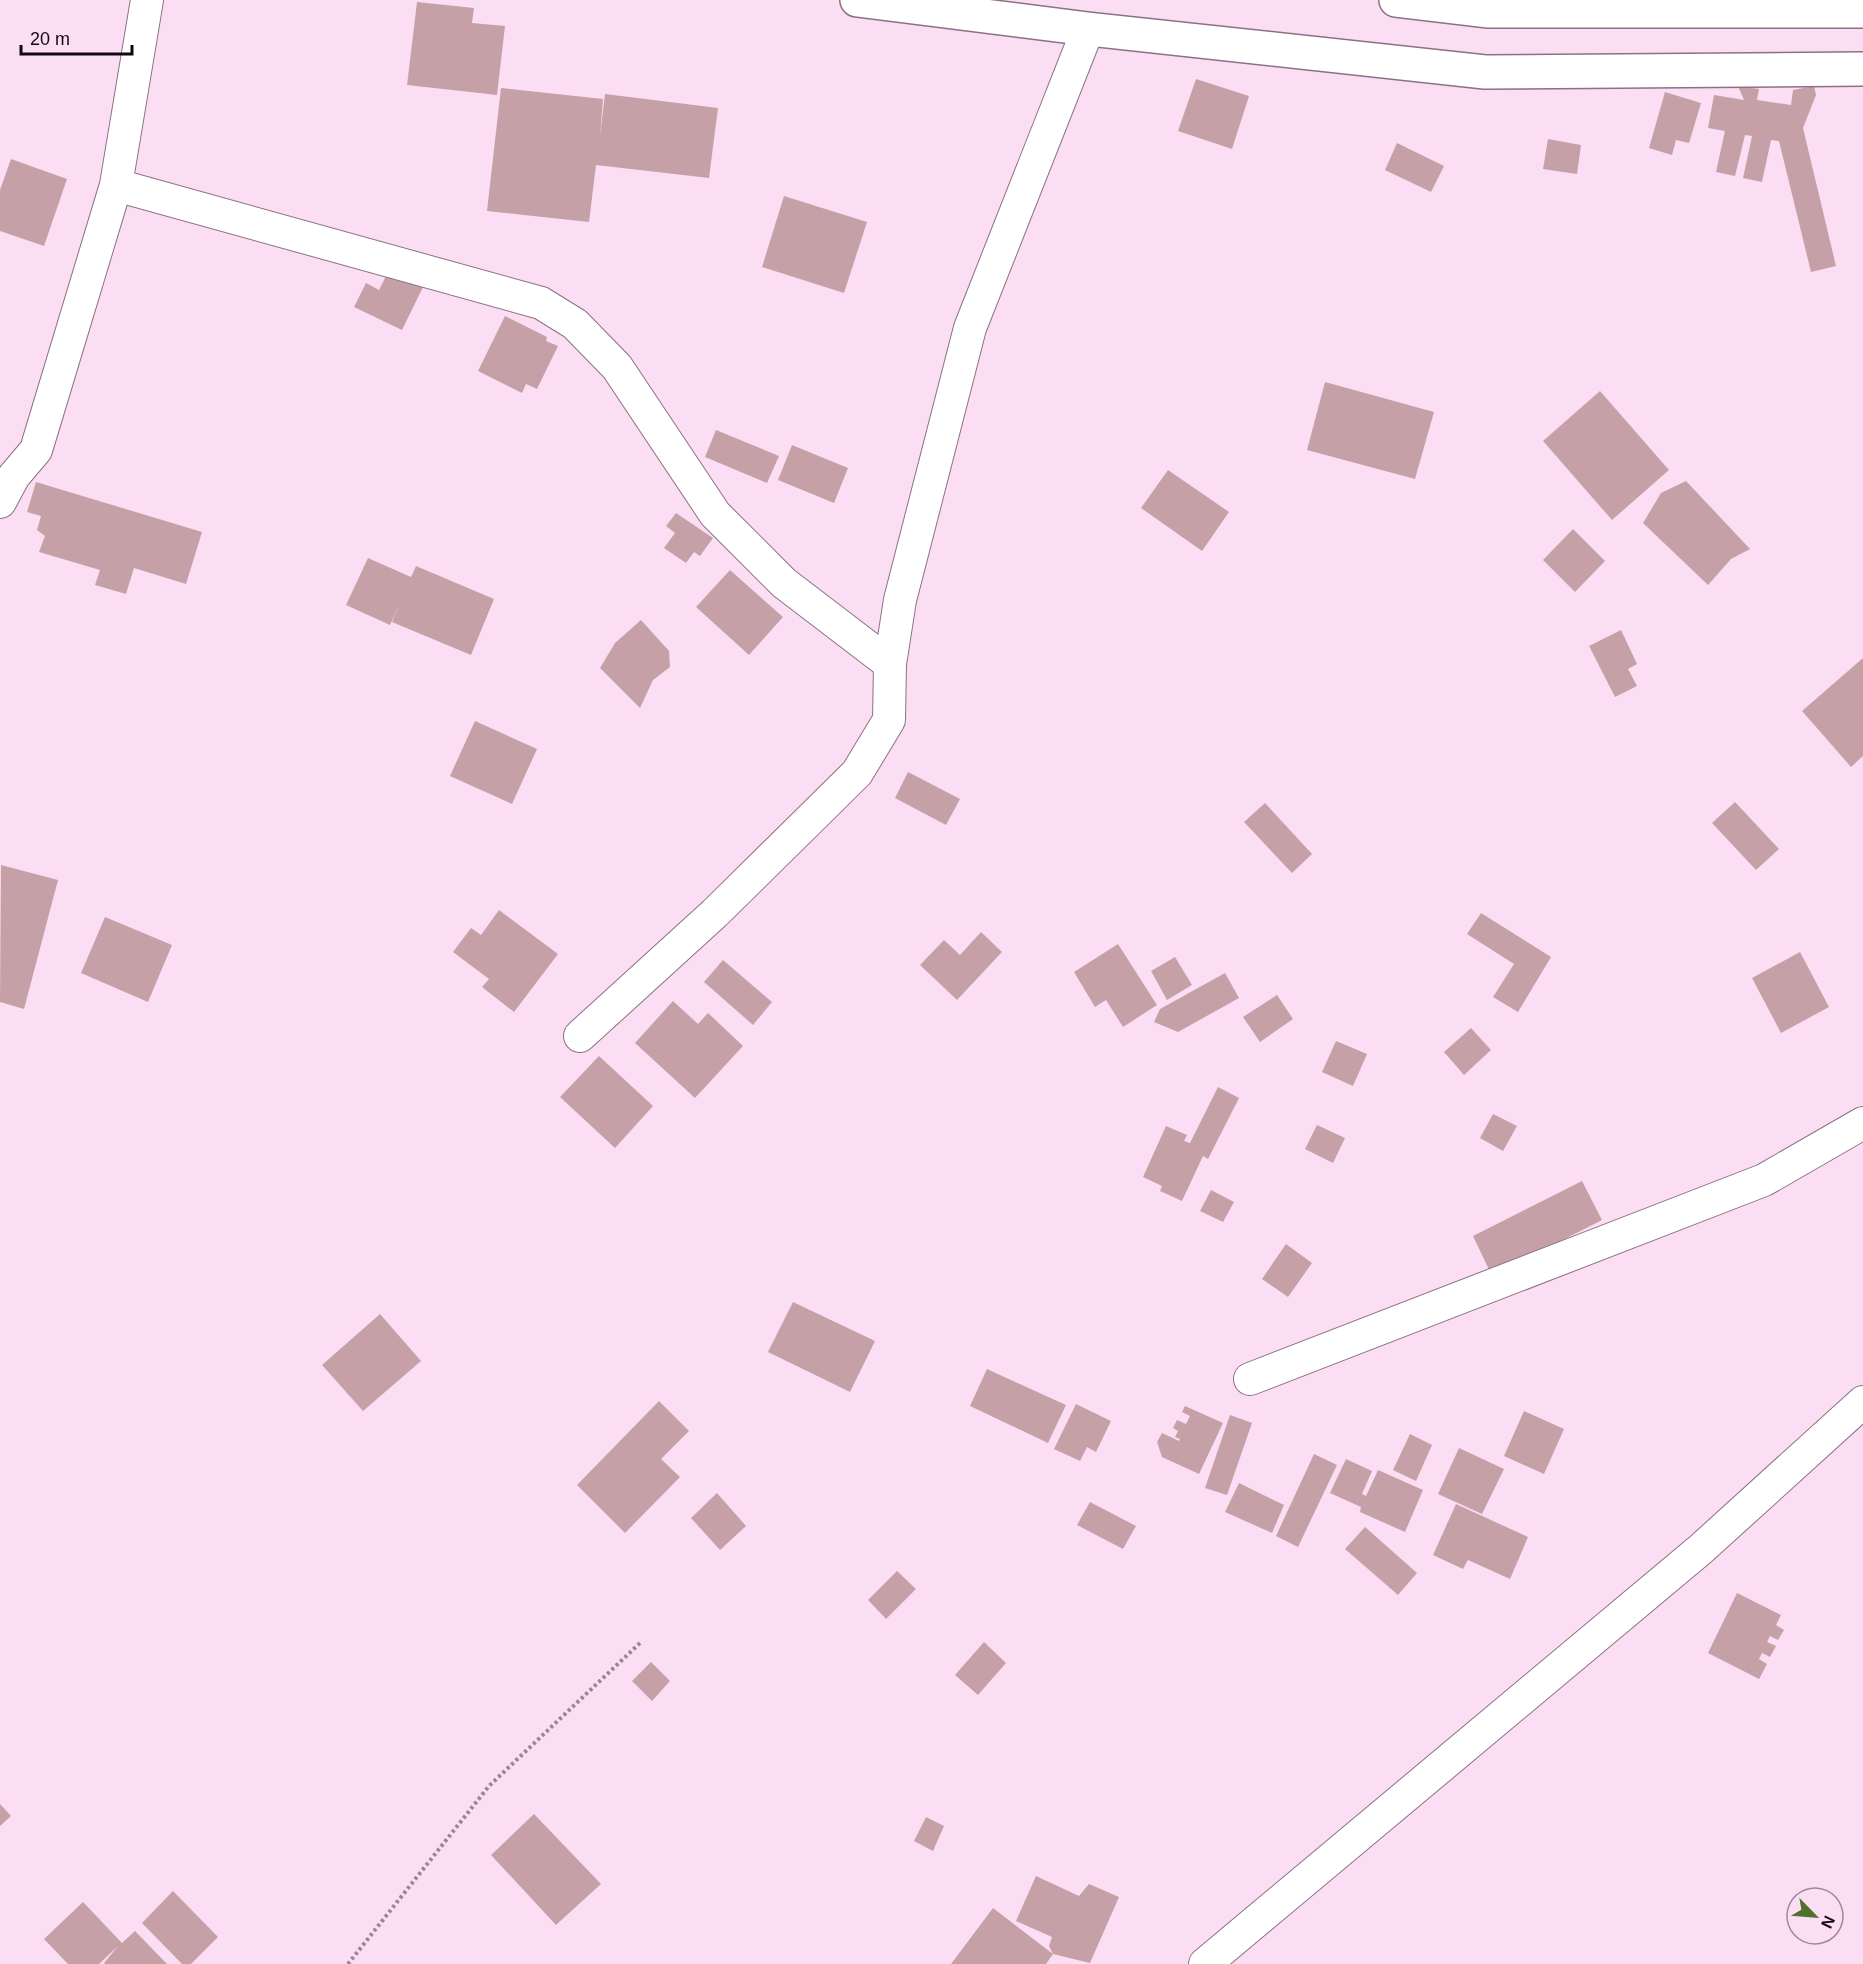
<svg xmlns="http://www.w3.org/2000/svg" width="1863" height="1964" font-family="Arial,sans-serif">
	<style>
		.building { fill: #c5a1a7 }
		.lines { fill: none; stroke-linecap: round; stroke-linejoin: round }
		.street-casing { stroke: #8b7185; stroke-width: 34 }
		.secondary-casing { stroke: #8b7185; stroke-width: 36 }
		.path { stroke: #9a8595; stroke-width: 4; stroke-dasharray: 3 3; stroke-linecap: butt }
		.street { stroke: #fff; stroke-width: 32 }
		.secondary { stroke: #fff; stroke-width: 33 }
	</style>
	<rect width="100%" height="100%" fill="#fbdef4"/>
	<path class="building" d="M417,2l57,6 -2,15 33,3 -8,69 -90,-10z
		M1196,79l53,17 -17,53 -54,-18z
		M1738,86l21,3 -2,11 34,5 2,-15 21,-4 2,9 -13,33 33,138 -25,6 -32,-131 -8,-1 -9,42 -19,-4 9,-42 -7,-1 -10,41 -19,-4 9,-41 -17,-3 6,-33 30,5z
		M501,88l102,11 -3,37 5,-42 113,14 -9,70 -113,-13 -7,57 -102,-11z
		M1665,92l36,11 -12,40 -13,-3 -4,15 -23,-7z
		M1548,139l33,6 -4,29 -34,-5z
		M1397,143l47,23 -13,26 -46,-22z
		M11,159l56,20 -23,67 -44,-15v-41z
		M784,196l83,26 -23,71 -82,-26z
		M389,270l34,17 -21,43 -48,-23 12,-24 13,7z
		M505,316l42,21 -1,4 12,5 -21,43 -11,-5 -4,9 -44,-22z
		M1325,382l109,30 -19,67 -108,-29z
		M1600,391l69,79 -57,50 -69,-79z
		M716,430l63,26 -12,27 -62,-26z
		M792,445l56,23 -14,35 -56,-23z
		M1168,470l61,42 -27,39 -61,-43z
		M1686,481l64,68 -19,10 -23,26 -65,-62 18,-30z
		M36,482l166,50 -16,52 -52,-16 -8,26 -31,-9 5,-15 -61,-18 6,-16 -8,-6 4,-14 -14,-4z
		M676,513l37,25 -13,18 -6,-4 -8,11 -22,-15 11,-15 -9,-7z
		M1573,529l32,32 -30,31 -32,-32z
		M368,558l43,19 5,-11 78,33 -23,56 -79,-33 8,-19 -10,22 -44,-20z
		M730,570l53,47 -34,38 -53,-48z
		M641,620l28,31 1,16 -17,13 -13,28 -40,-40 15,-25z
		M1621,630l16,34 -9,5 9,17 -22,11 -26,-51z
		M1863,658v98l-12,11 -49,-56z
		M475,721l62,28 -25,55 -62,-28z
		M908,772l52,27 -14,26 -51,-27z
		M1735,802l44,47 -23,21 -44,-47z
		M1265,803l47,51 -20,19 -48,-51z
		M1,865l57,15 -34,129 -24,-7z
		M499,910l59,44 -44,58 -32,-25 7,-8 -36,-27 18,-24 10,7z
		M1481,913l70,44 -33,55 -25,-15 21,-33 -47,-30z
		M105,917l67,28 -24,57 -67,-29z
		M981,932l21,20 -45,48 -37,-35 24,-25 16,15z
		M1118,944l39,61 -34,22 -17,-27 -11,7 -21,-35z
		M1800,952l29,55 -48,26 -29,-55z
		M1175,957l17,28 -25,15 -16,-29z
		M723,960l49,42 -19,23 -49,-43z
		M1225,973l14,25 -61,34 -24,-10 6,-13z
		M1277,995l16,24 -33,23 -17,-25z
		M673,1001l25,23 10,-11 35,33 -48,52 -60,-55z
		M1471,1028l20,22 -27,25 -20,-23z
		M1336,1041l31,13 -14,32 -31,-14z
		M599,1056l54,50 -38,42 -55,-51z
		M1218,1087l21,11 -31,61 -5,-3 -21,45 -22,-10 2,-5 -19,-9 23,-51 21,9 -3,6 6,2z
		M1493,1114l24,12 -14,25 -23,-13z
		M1317,1125l28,13 -12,25 -28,-14z
		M1582,1181l20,39 -110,56 -19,-40z
		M1211,1190l23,12 -11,20 -23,-11z
		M1286,1244l26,19 -24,34 -26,-18z
		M793,1302l82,39 -25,51 -82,-40z
		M380,1314l41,47 -58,50 -41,-46z
		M987,1369l79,36 -18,38 -78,-37z
		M659,1401l30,30 -28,28 19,18 -55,56 -48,-48z
		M1076,1404l35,17 -15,31 -9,-5 -7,14 -26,-12z
		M1185,1406l38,17 -24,51 -37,-17 -5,-15 5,-9 17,8 1,-2 -5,-2 3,-6 -5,-3 4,-8 9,4 4,-8 -8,-4z
		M1524,1411l40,18 -20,45 -40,-18z
		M1230,1415l22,8 -25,72 -22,-7z
		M1410,1434l22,11 -16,36 -23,-11z
		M1459,1448l45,21 -22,45 -44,-20z
		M1314,1454l23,11 -39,82 -22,-11z
		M1346,1459l26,12 -10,23 4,2 12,-26 45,20 -18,42 -45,-20 1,-5 -31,-14z
		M1239,1483l45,22 -12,28 -47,-21z
		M717,1493l29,33 -26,24 -29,-32z
		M1090,1502l46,24 -13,23 -46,-24z
		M1456,1504l72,33 -18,42 -42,-19 -5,9 -30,-14z
		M1365,1527l52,46 -19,22 -53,-46z
		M897,1571l19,18 -30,30 -18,-19z
		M1737,1593l44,22 -5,10 8,5 -6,10 -8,-4 -3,6 9,4 -6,11 -8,-4 -3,6 8,5 -8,15 -51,-26z
		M984,1642l22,21 -28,32 -23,-20z
		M651,1662l19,19 -18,20 -20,-20z
		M0,1804l11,12 -11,10z
		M534,1814l67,70 -45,41 -65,-70z
		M926,1817l18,9 -11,25 -19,-10z
		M1036,1876l43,20 10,-12 30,13 -29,66 -37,-9 -4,-8 3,-9 -36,-16z
		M173,1891l45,46 -27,27h-9l-40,-41z
		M83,1902l39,41 13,-12 32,33h-62l-1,-1 14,-17 -19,18h-31l-24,-25z
		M993,1908l60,46 -7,10h-95z"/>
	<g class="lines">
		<defs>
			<path id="street" d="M116,185l425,118 34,21 42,43 98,147 69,69 106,81
				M0,502l14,-26 22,-26 80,-265 31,-185
				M580,1036l135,-123 142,-140 32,-53 1,-56 10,-64 70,-272 118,-299
				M1250,1379l514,-199 99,-57
				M1205,1964l496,-415 162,-147"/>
			<path id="secondary" d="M857,0l231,29 397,43 378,-3
				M1396,0l93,11h374"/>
		</defs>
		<use href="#street" class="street-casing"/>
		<use href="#secondary" class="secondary-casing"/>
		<path class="path" d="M348,1964l141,-178 151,-143"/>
		<use href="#street" class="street"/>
		<use href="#secondary" class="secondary"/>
	</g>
	<g transform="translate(1815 1916) rotate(115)"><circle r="28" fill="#fbdef4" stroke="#9e8999" stroke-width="1.5"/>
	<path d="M0-4.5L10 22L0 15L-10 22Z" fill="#4f722a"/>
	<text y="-9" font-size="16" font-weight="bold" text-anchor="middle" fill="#130910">N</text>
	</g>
	<path d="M21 45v9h111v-9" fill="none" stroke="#130910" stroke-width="3"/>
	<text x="30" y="45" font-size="18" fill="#130910" stroke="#fbdef4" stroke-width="4.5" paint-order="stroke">20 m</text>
</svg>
